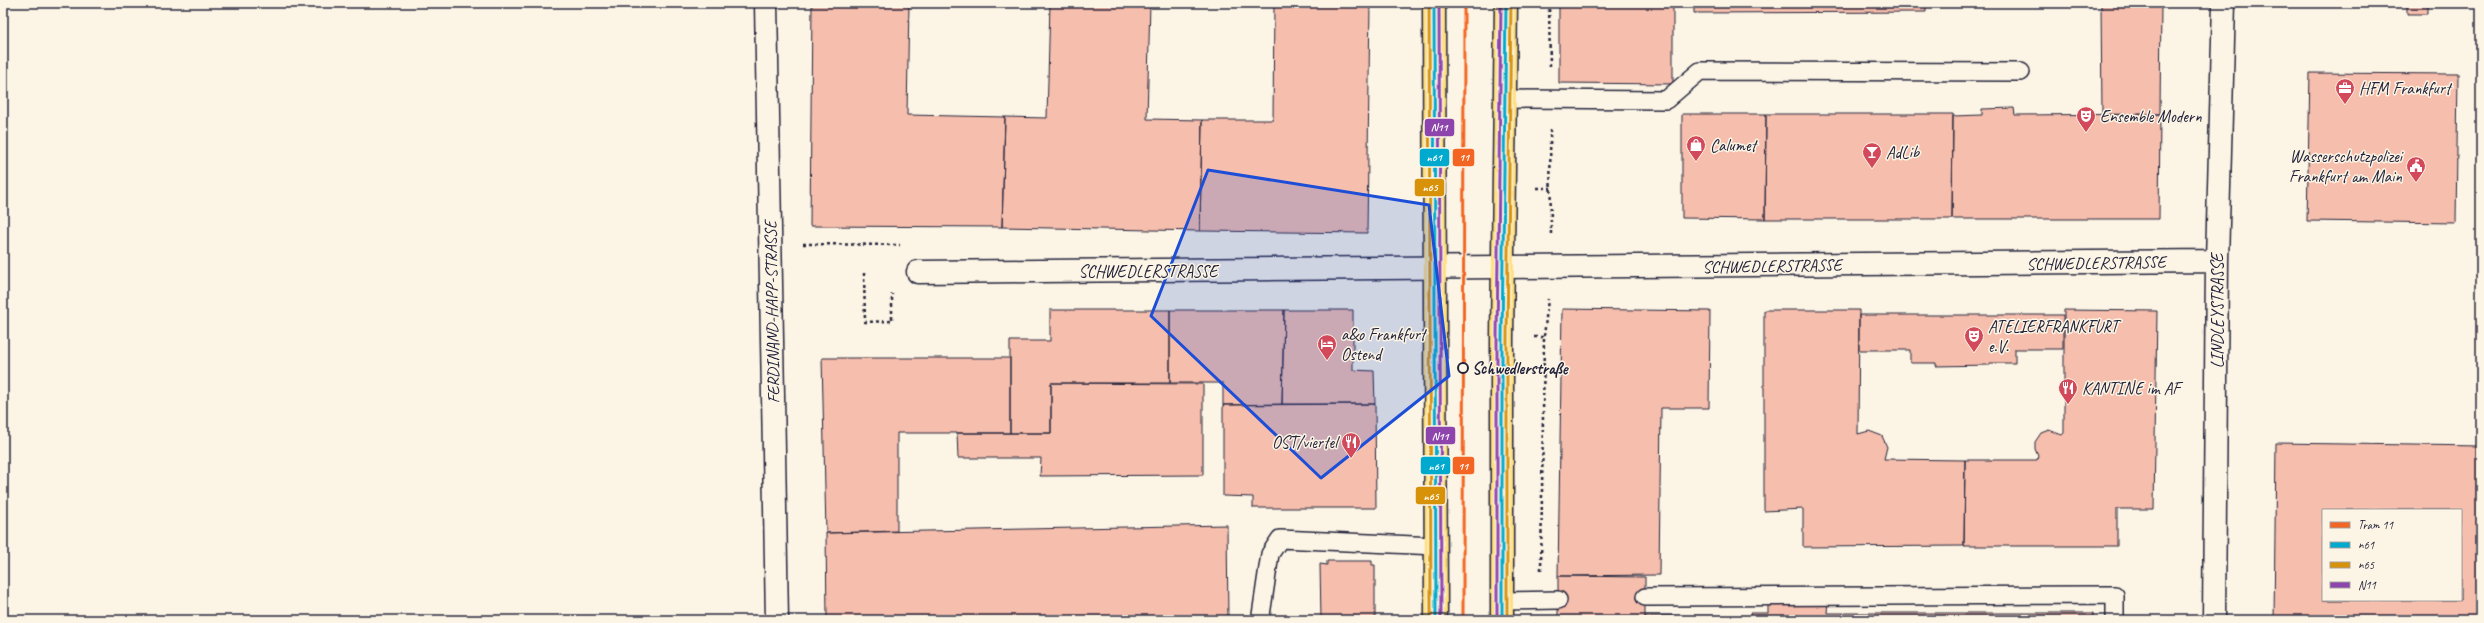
<svg xmlns="http://www.w3.org/2000/svg" width="2484" height="623" font-family="Caveat,sans-serif">
	<style>
		.building { fill: #f6beac; stroke: #22223b; fill-rule: evenodd }
		.lines { fill: none; stroke-linecap: round; stroke-linejoin: round }
		.lane-casing { stroke: #22223b; stroke-width: 20 }
		.street-casing { stroke: #22223b; stroke-width: 25 }
		.primary-casing { stroke: #22223b; stroke-width: 25 }
		.path { stroke: #22223b; stroke-width: 2.5; stroke-dasharray: 3 3; stroke-linecap: butt }
		.lane { stroke: #fcf5e5; stroke-width: 17 }
		.street { stroke: #fcf5e5; stroke-width: 22 }
		.primary { stroke: #fedf80; stroke-width: 22 }
		.bus-1-casing { stroke: #fcf5e5; stroke-width: 6 }
		.bus-2-casing { stroke: #fcf5e5; stroke-width: 6 }
		.bus-3-casing { stroke: #fcf5e5; stroke-width: 6 }
		.bus-1 { stroke: #00a9ce; stroke-width: 3 }
		.bus-2 { stroke: #d79209; stroke-width: 3 }
		.bus-3 { stroke: #8e44ad; stroke-width: 3 }
		.tram-1-casing { stroke: #fcf5e5; stroke-width: 6 }
		.tram-1 { stroke: #f26522; stroke-width: 3 }
		.marked { fill: #1d4ed8; fill-opacity: 0.2; stroke: #1d4ed8; stroke-width: 3; stroke-linejoin: round }
		.stop-dot { fill: #fcf5e5; stroke: #22223b; stroke-width: 2 }
		.labels { text-anchor: middle; dominant-baseline: central; stroke-width: 3; stroke-linejoin: round; paint-order: stroke }
		.poi-label { font-size: 17px; fill: #22223b; stroke: #fcf5e5; text-anchor: start }
		.street-label { font-size: 17px; fill: #22223b; stroke: #fcf5e5 }
		.stop-label { font-size: 17px; font-weight: bold; fill: #22223b; stroke: #fcf5e5; text-anchor: start }
		.line-badge { stroke: #fcf5e5; stroke-width: 1.5 }
		.badge-label { font-size: 11px; text-anchor: middle; font-weight: bold; fill: #fff }
	</style>
	<rect width="100%" height="100%" fill="#fcf5e5"/>
	<filter id="ink" filterUnits="userSpaceOnUse"><feTurbulence type="fractalNoise" baseFrequency=".025" numOctaves="2"/><feDisplacementMap in="SourceGraphic" scale="8" xChannelSelector="R" yChannelSelector="G"/><feConvolveMatrix kernelMatrix="1 2 1 2 8 2 1 2 1" color-interpolation-filters="sRGB"/></filter>
	<g filter="url(#ink)">
		<path class="building" d="M812,3h97l-2,112 98,2 -3,110 -192,-1z
			M1050,3h100l-3,116 55,1 -2,111 -198,-4 3,-110 42,1z
			M1274,3h96l-3,230 -167,-2 2,-111h71z
			M1559,3h114v81l-114,-1z
			M1694,3h232v9l-232,1z
			M2101,3h60l-1,111 -58,1z
			M2407,3h20v11h-20z
			M2310,73l148,1 -2,149 -149,-2z
			M2014,108l1,7 145,-1 -1,105h-207l1,-103 29,-1v-6z
			M1682,114h84l-1,105 -83,-1z
			M1766,114h187l-1,105h-187z
			M1562,309l148,2 -1,97h-48l-2,167 -101,1z
			M1050,310h120v73h-119v50h-41v-92h40z
			M1170,310h114l-2,94 -59,1v-22h-53z
			M1284,310h69v60l21,1 1,33h-93z
			M1764,310h95l-1,124 11,-3 13,5 5,11 -3,12 81,1 -1,86 -161,1v-38l-39,2z
			M2064,310l93,1 -3,198h-37v37h-153l1,-86h72l1,-4 -3,-7v-7l6,-9 8,-3 13,5 2,-2z
			M1859,315h204v34h-48v14h-25v2l-54,1v-3h-26v-13h-51z
			M822,358h188v75h-113v98l-71,2z
			M1051,383l152,1v91l-163,1 1,-18h-83l-1,-25h94z
			M1375,404l1,104h-123v-11l-30,-1v-91z
			M2276,443l205,3v174h-207zM2323,510h138v90h-138z
			M1227,525l1,95h-401l-1,-87z
			M1327,561h45v4h3v55h-54l-1,-56 7,1z
			M1558,576l87,1v43h-87z
			M1768,601h60l-1,12h266v7h-342l-1,-7h18z
			M1645,616h106v4h-106z"/>
		<g class="lines">
			<defs>
				<path id="lane" d="M1505,99l161,1 34,-29 321,1
					M1645,597l470,-2v25
					M1502,601l56,-1
					M1261,615l9,-61 10,-15 156,7"/>
				<path id="street" d="M766,3l11,617
					M918,272l1299,-11
					M2214,620l3,-359 7,-258"/>
				<path id="primary" d="M1434,3l2,617
					M1502,620v-281l4,-336"/>
			</defs>
			<use href="#lane" class="lane-casing"/>
			<use href="#street" class="street-casing"/>
			<use href="#primary" class="primary-casing"/>
			<path class="path" d="M1549,3l1,65
				M1550,129l1,105
				M1537,188h14
				M803,244l97,1
				M864,273l1,49 27,-1v-27
				M1534,337h10
				M1541,570l3,-233 4,-38"/>
			<use href="#lane" class="lane"/>
			<use href="#street" class="street"/>
			<use href="#primary" class="primary"/>
			<defs>
				<path id="bus-1" d="M1434,3l2,617
					M1502,620v-281l4,-336"/>
				<path id="bus-2" d="M1429,3l2,617
					M1507,620v-281l4,-336"/>
				<path id="bus-3" d="M1439,3l2,617
					M1497,620v-281l4,-336"/>
			</defs>
			<use href="#bus-1" class="bus-1-casing"/>
			<use href="#bus-2" class="bus-2-casing"/>
			<use href="#bus-3" class="bus-3-casing"/>
			<use href="#bus-1" class="bus-1"/>
			<use href="#bus-2" class="bus-2"/>
			<use href="#bus-3" class="bus-3"/>
			<defs>
				<path id="tram-1" d="M1463,620l1,-617"/>
			</defs>
			<use href="#tram-1" class="tram-1-casing"/>
			<use href="#tram-1" class="tram-1"/>
		</g>
	</g>
	<path class="marked" d="M1208,170l221,35 20,171 -128,102 -170,-162z"/>
	<defs>
		<symbol id="office-pin" viewBox="-11 -11 22 30"><path d="M0 17L-7.5 6A9.5 9.5 0 1 1 7.5 6Z" fill="#d1495b" stroke="#fcf5e5"/><path d="M-6-3h4V-5.5h4V-3h4V5H-6ZM-1-4.5V-3h2v-1.5ZM-6 0V1H6V0Z" fill="#fff"/></symbol>
		<symbol id="theatre-pin" viewBox="-11 -11 22 30"><path d="M0 17L-7.5 6A9.5 9.5 0 1 1 7.5 6Z" fill="#d1495b" stroke="#fcf5e5"/><path d="M-5-5.5Q0-4 5-5.5V0Q5 5 0 6Q-5 5-5 0ZM-3.3-2.5H-1v1.5H-3.3ZM1-2.5H3.3v1.5H1ZM-2.8 1Q0 5.5 2.8 1Z" fill="#fff"/></symbol>
		<symbol id="shop-pin" viewBox="-11 -11 22 30"><path d="M0 17L-7.5 6A9.5 9.5 0 1 1 7.5 6Z" fill="#d1495b" stroke="#fcf5e5"/><path d="M-5-2.5h2.3a2.7 3.5 0 0 1 5.4 0H5L5.5 6h-11ZM-1.5-2.5h3a1.5 2.3 0 0 0-3 0Z" fill="#fff"/></symbol>
		<symbol id="bar-pin" viewBox="-11 -11 22 30"><path d="M0 17L-7.5 6A9.5 9.5 0 1 1 7.5 6Z" fill="#d1495b" stroke="#fcf5e5"/><path d="M-6-5H6L.8 .8V4.5H3.5V6h-7V4.5H-.8V.8Z" fill="#fff"/></symbol>
		<symbol id="civic-pin" viewBox="-11 -11 22 30"><path d="M0 17L-7.5 6A9.5 9.5 0 1 1 7.5 6Z" fill="#d1495b" stroke="#fcf5e5"/><path d="M-.6-6.5H3V-4.5H.6V-3L4-1V1h2V6H-6V1h2V-1L-.6-3ZM-1.2 2.5V6h2.4V2.5Z" fill="#fff"/></symbol>
		<symbol id="hotel-pin" viewBox="-11 -11 22 30"><path d="M0 17L-7.5 6A9.5 9.5 0 1 1 7.5 6Z" fill="#d1495b" stroke="#fcf5e5"/><path d="M-6-4.5h1.5V1H6V5H4.5V3h-9V5H-6ZM-4 0a1.8 1.8 0 1 1 3.6 0ZM.5 0V-2.5h3Q6-2.5 6 0Z" fill="#fff"/></symbol>
		<symbol id="restaurant-pin" viewBox="-11 -11 22 30"><path d="M0 17L-7.5 6A9.5 9.5 0 1 1 7.5 6Z" fill="#d1495b" stroke="#fcf5e5"/><path d="M-5-6h1v4h1v-4h1v4h1v-4h1v5L-1.5 .5V6h-2V.5L-5-1ZM5-6V6H3V1.5H1.5Q1.5-4 5-6Z" fill="#fff"/></symbol>
	</defs>
	<g fill-rule="evenodd">
		<use href="#office-pin" x="2334" y="77" width="22" height="30"/>
		<use href="#theatre-pin" x="2075" y="105" width="22" height="30"/>
		<use href="#shop-pin" x="1685" y="134" width="22" height="30"/>
		<use href="#bar-pin" x="1861" y="141" width="22" height="30"/>
		<use href="#civic-pin" x="2405" y="155" width="22" height="30"/>
		<use href="#theatre-pin" x="1963" y="325" width="22" height="30"/>
		<use href="#hotel-pin" x="1316" y="333" width="22" height="30"/>
		<use href="#restaurant-pin" x="2057" y="377" width="22" height="30"/>
		<use href="#restaurant-pin" x="1340" y="431" width="22" height="30"/>
	</g>
	<circle class="stop-dot" cx="1463" cy="368" r="5"/>
	<g class="labels">
		<g class="poi-label">
			<text x="2359" y="88">HFM Frankfurt</text>
			<text x="2100" y="116">Ensemble Modern</text>
			<text x="1710" y="145">Calumet</text>
			<text x="1886" y="152">AdLib</text>
			<text x="2402" y="156" text-anchor="end">Wasserschutzpolizei<tspan x="2402" dy="20">Frankfurt am Main</tspan></text>
			<text x="1988" y="326">ATELIERFRANKFURT<tspan x="1988" dy="20">e.V.</tspan></text>
			<text x="1341" y="334">a&amp;o Frankfurt<tspan x="1341" dy="20">Ostend</tspan></text>
			<text x="2082" y="388">KANTINE im AF</text>
			<text x="1337" y="442" text-anchor="end">OST/viertel</text>
		</g>
		<g class="street-label">
			<text transform="translate(2096 263) rotate(-1)">SCHWEDLERSTRASSE</text>
			<text transform="translate(1772 266) rotate(-1)">SCHWEDLERSTRASSE</text>
			<text x="1148" y="271">SCHWEDLERSTRASSE</text>
			<text transform="translate(2217 311) rotate(-90)">LINDLEYSTRASSE</text>
			<text transform="translate(772 312) rotate(-91)">FERDINAND-HAPP-STRASSE</text>
		</g>
		<g class="stop-label">
			<text x="1472" y="368">Schwedlerstraße</text>
		</g>
	</g>
	<g class="line-badge">
		<rect x="1424" y="118" width="31" height="19" rx="4" fill="#8e44ad"/>
		<rect x="1419" y="148" width="31" height="19" rx="4" fill="#00a9ce"/>
		<rect x="1452" y="148" width="23" height="19" rx="4" fill="#f26522"/>
		<rect x="1414" y="178" width="31" height="19" rx="4" fill="#d79209"/>
		<rect x="1425" y="426" width="31" height="19" rx="4" fill="#8e44ad"/>
		<rect x="1420" y="456" width="31" height="19" rx="4" fill="#00a9ce"/>
		<rect x="1452" y="456" width="23" height="19" rx="4" fill="#f26522"/>
		<rect x="1415" y="486" width="31" height="19" rx="4" fill="#d79209"/>
	</g>
	<g class="badge-label">
		<text x="1439" y="131">N11</text>
		<text x="1434" y="161">n61</text>
		<text x="1464" y="161">11</text>
		<text x="1430" y="191">n65</text>
		<text x="1440" y="440">N11</text>
		<text x="1436" y="470">n61</text>
		<text x="1463" y="470">11</text>
		<text x="1431" y="500">n65</text>
	</g>
	<rect width="2484" height="623" fill="none" stroke="#fcf5e5" stroke-width="16"/>
	<rect x="8" y="8" width="2468" height="607" fill="none" stroke="#22223b" stroke-width="1.5" filter="url(#ink)"/>
	<rect x="2322" y="509" width="140" height="92" fill="#fcf5e5" stroke="#a5a1a1"/>
	<rect x="2330" y="522" width="20" height="6" fill="#f26522" stroke="#a5a1a1"/>
	<text x="2358" y="529" font-size="12" fill="#22223b">Tram 11</text>
	<rect x="2330" y="542" width="20" height="6" fill="#00a9ce" stroke="#a5a1a1"/>
	<text x="2358" y="549" font-size="12" fill="#22223b">n61</text>
	<rect x="2330" y="562" width="20" height="6" fill="#d79209" stroke="#a5a1a1"/>
	<text x="2358" y="569" font-size="12" fill="#22223b">n65</text>
	<rect x="2330" y="582" width="20" height="6" fill="#8e44ad" stroke="#a5a1a1"/>
	<text x="2358" y="589" font-size="12" fill="#22223b">N11</text>
</svg>
